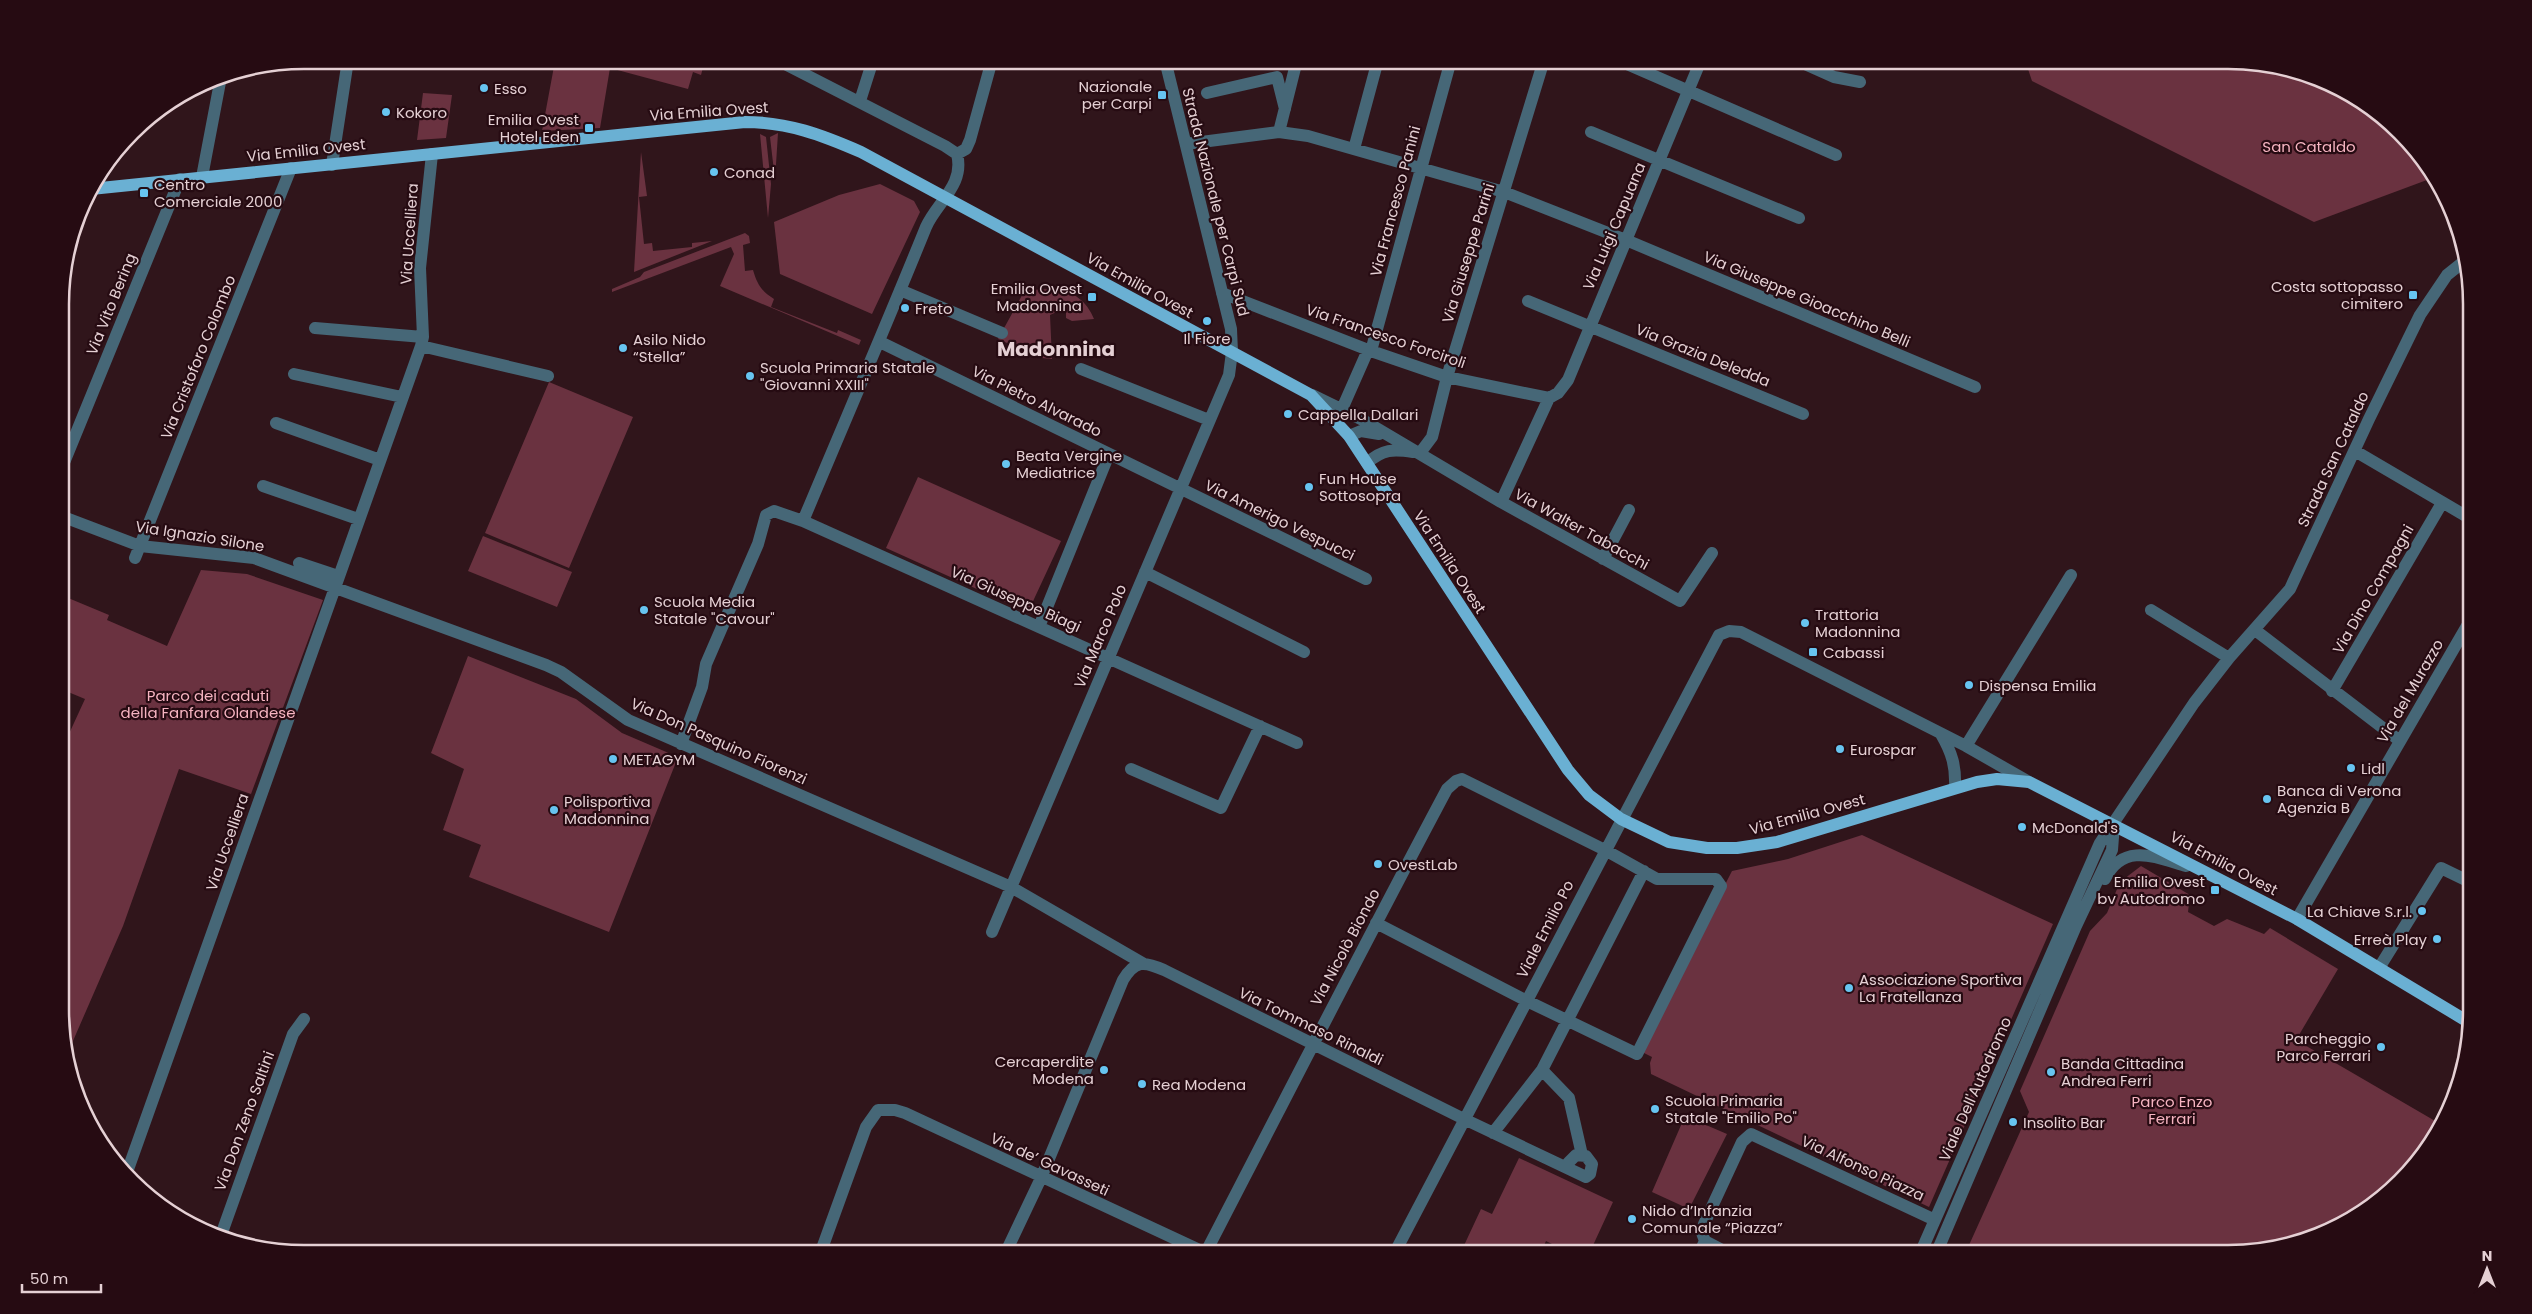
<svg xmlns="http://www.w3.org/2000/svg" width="2532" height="1314" font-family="Poppins,sans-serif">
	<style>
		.green { fill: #6a3240 }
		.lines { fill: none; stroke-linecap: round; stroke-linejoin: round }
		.minor { stroke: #466777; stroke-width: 12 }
		.major { stroke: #6ab0d3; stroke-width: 12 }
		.poi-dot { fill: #67c4f0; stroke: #260b12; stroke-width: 2 }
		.labels { text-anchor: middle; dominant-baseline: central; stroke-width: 4.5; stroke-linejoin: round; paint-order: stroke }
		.poi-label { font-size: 15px; fill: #e5d0d4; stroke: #260b12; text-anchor: start }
		.street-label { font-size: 15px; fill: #e5d0d4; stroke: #260b12 }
		.park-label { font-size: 15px; fill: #f6b4c1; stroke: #260b12 }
		.district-label { font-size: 20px; font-weight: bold; fill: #e5d0d4; stroke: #260b12 }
		.rim { fill: none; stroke: #e5d0d4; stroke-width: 2.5 }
	</style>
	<rect width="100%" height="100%" fill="#30151b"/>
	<path class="green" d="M613,60h92l-4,15 -8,-3 -5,17 -78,-21 -10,60 -58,3 13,-70 35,9z
		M2025,60h203l63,8 45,17 53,35 42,48 4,9 -121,45 -282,-141z
		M423,93l29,2 -6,43 -29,2z
		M778,133l-3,47 -5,-43z
		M760,134l6,3 5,47 -3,34z
		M641,152l6,44 -8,1 5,47 8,-1 1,8 39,-4v-4l20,-2 -78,31z
		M880,184l34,17 6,11 -48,102 -92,-40 -6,-52 65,-27z
		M745,233l4,3 1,7 -7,2 2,26 8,-1c4,14 9,22 21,29l-3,8 66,26 1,-3 23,10 -2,5 -139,-59 14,-32 -3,-7 -119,45v-3l28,-12 4,-5z
		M1054,289c18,1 33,12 40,30l-22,2 -6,-3v-6l-3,-3 -13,6 2,44 -10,-1 -44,-19 27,-49z
		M549,382l84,35 -64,151 -84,-35z
		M918,477l143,64 -33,71 -142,-64z
		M483,536l89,36 -15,35 -89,-36z
		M201,570l46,4 76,26 -72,194 -72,-25 -56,157 -57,131 -4,-15v-274l2,-8 -2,-11 23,-50 -24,-10v-94l48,20 -2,5 60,26z
		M468,656l108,43 46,34 56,24 -69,175 -140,-55 12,-32 -38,-15 21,-61 -33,-16z
		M1862,835l191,89 -124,283 -278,-133 -1,-11 2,-6 -12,-6 92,-180 56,-12z
		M2141,866l49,29 -2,17 26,14 13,-7 37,15 6,-6 68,41 -42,71 146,85 -31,46 -48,42 -57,28 -62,12 -279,1 64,-142 -9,-21 70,-160 17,-18 13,-31z
		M1685,1116l42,18 -38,75 -37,-17z
		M1519,1158l94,44 -24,52h-17l-26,-13 -6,13h-80l21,-45 11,5z"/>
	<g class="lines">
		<path class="minor" d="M777,60l168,86 12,8c8,31 -20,48 -31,73 -40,99 -82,196 -123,294
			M1796,60l38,17 26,5
			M1620,61l216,94
			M1207,93l70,-16 8,32
			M860,101l13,-41
			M1279,132l18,-72
			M1591,132l208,86
			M1186,144l93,-12 29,4 196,56 122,48 349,147
			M1354,149l24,-89
			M957,154l9,-5 4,-9 22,-80
			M332,165l16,-105
			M202,177l19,-100
			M900,290l102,43
			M1222,293l149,58 76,26 102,21 -48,104
			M1528,301l275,113
			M315,328l108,9
			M880,342l486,237
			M421,346l127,30
			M1371,351l80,-291
			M1081,369l128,51
			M294,374l108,23
			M1312,395l49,24 140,83 179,99 32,-48
			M1549,398l9,-5 10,-13 133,-320
			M1342,409l26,-59
			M276,423l104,37
			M1349,436l12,-5 18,3
			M2355,451l116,68
			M1420,453l12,-16 15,-60 97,-317
			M1367,463c16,-14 26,-14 46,-11
			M61,470l119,-291
			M263,486l95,33
			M61,516l79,30 114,12 292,107 15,7 67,48 383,167 133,77
			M135,558l156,-390
			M1603,559l26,-49
			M299,563l39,13
			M1145,572l159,80
			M2151,610l78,48
			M1039,627l70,-173
			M2255,630l145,111
			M2332,691l110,-188
			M1941,734c11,19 15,32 14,54
			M681,744l21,-57 4,-23 52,-120 8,-29 8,-4 29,10 494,222
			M1966,746l105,-171
			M1131,769l90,39 39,-82
			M2105,879c18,-37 50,-22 81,-13
			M2297,919l174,-300
			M992,932l237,-557 3,-23 -1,-23 -66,-269
			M2379,968l62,-100 31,15
			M1542,1070l27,28 13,57
			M1493,1133l49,-63 102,-199
			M126,1175l295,-829 2,-9 -3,-69 12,-114
			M220,1238l73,-204 11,-15
			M1705,1241l-3,-8 2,-9 38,-82 9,-8 184,86
			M820,1254l46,-127 12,-17h17l10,3 303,141
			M1005,1254l36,-76 82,-198c12,-20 21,-19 41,-10l300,149 122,58 4,-3 2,-10 -6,-8 -10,-1 -7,7 -2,6
			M1205,1254c80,-155 160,-311 242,-465l9,-8 6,-2 143,71 52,29h59l5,7 -84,168 -110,-53 -151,-78
			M1394,1254l325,-619 10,-4 12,1 225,114 63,36
			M1699,1254l6,-13 25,13
			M1920,1254l180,-411 94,-140 35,-45 61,-69 79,-170 51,-104 27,-40 20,-16
			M1936,1254l140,-328 36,-76 2,-26"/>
		<path class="major" d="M91,189l654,-67c43,0 77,13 116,30l450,243 38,41 219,334 21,25 32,24 48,23 38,6h30l40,-6 200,-60 20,-3 32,3 268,137 173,104"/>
	</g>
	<g class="poi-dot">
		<circle cx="484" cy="88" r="5"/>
		<rect x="1157" y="90" width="10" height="10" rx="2.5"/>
		<circle cx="386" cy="112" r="5"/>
		<rect x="584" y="123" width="10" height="10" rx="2.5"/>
		<circle cx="714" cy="172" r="5"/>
		<rect x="139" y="188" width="10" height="10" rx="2.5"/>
		<rect x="2408" y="290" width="10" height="10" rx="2.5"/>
		<rect x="1087" y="292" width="10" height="10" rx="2.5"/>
		<circle cx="905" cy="308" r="5"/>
		<circle cx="1207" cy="321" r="5"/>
		<circle cx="623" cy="348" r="5"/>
		<circle cx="750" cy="376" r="5"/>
		<circle cx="1288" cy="414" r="5"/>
		<circle cx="1006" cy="464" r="5"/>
		<circle cx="1309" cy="487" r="5"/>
		<circle cx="644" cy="610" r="5"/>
		<circle cx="1805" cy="623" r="5"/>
		<rect x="1808" y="647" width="10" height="10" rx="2.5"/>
		<circle cx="1969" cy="685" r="5"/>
		<circle cx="1840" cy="749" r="5"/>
		<circle cx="613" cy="759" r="5"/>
		<circle cx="2351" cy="768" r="5"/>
		<circle cx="2267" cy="799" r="5"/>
		<circle cx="554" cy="810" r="5"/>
		<circle cx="2022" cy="827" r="5"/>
		<circle cx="1378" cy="864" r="5"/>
		<rect x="2210" y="885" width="10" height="10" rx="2.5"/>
		<circle cx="2422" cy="911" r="5"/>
		<circle cx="2437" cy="939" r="5"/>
		<circle cx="1849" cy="988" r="5"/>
		<circle cx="2381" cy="1047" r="5"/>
		<circle cx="1104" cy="1070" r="5"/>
		<circle cx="2051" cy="1072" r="5"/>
		<circle cx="1142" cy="1084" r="5"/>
		<circle cx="1655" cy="1109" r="5"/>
		<circle cx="2013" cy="1122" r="5"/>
		<circle cx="1632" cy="1219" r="5"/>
	</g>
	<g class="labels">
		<g class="poi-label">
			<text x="1152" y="86" text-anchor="end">Nazionale<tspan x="1152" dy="17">per Carpi</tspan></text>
			<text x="494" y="88">Esso</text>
			<text x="396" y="112">Kokoro</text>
			<text x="579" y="119" text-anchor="end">Emilia Ovest<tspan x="579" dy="17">Hotel Eden</tspan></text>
			<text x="724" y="172">Conad</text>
			<text x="154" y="184">Centro<tspan x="154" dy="17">Comerciale 2000</tspan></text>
			<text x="2403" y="286" text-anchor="end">Costa sottopasso<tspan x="2403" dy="17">cimitero</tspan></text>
			<text x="1082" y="288" text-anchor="end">Emilia Ovest<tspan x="1082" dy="17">Madonnina</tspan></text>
			<text x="915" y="308">Freto</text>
			<text x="1207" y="338" text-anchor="middle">Il Fiore</text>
			<text x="633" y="339">Asilo Nido<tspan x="633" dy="17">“Stella”</tspan></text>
			<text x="760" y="367">Scuola Primaria Statale<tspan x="760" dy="17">"Giovanni XXIII"</tspan></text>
			<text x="1298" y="414">Cappella Dallari</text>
			<text x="1016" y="455">Beata Vergine<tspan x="1016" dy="17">Mediatrice</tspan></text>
			<text x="1319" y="478">Fun House<tspan x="1319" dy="17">Sottosopra</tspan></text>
			<text x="654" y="601">Scuola Media<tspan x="654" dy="17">Statale "Cavour"</tspan></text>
			<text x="1815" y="614">Trattoria<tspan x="1815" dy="17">Madonnina</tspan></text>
			<text x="1823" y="652">Cabassi</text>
			<text x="1979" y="685">Dispensa Emilia</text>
			<text x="1850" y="749">Eurospar</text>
			<text x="623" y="759">METAGYM</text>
			<text x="2361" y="768">Lidl</text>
			<text x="2277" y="790">Banca di Verona<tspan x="2277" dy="17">Agenzia B</tspan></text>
			<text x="564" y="801">Polisportiva<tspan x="564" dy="17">Madonnina</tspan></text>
			<text x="2032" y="827">McDonald's</text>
			<text x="1388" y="864">OvestLab</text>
			<text x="2205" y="881" text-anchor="end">Emilia Ovest<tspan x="2205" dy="17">bv Autodromo</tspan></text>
			<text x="2412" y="911" text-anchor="end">La Chiave S.r.l.</text>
			<text x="2427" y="939" text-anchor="end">Erreà Play</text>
			<text x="1859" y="979">Associazione Sportiva<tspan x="1859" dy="17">La Fratellanza</tspan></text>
			<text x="2371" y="1038" text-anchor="end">Parcheggio<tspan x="2371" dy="17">Parco Ferrari</tspan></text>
			<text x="1094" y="1061" text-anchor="end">Cercaperdite<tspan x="1094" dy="17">Modena</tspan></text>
			<text x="2061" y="1063">Banda Cittadina<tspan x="2061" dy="17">Andrea Ferri</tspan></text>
			<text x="1152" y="1084">Rea Modena</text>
			<text x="1665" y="1100">Scuola Primaria<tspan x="1665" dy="17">Statale "Emilio Po"</tspan></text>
			<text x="2023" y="1122">Insolito Bar</text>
			<text x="1642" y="1210">Nido d’Infanzia<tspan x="1642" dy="17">Comunale “Piazza”</tspan></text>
		</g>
		<g class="street-label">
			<text transform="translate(709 111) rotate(-4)">Via Emilia Ovest</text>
			<text transform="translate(306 150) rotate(-6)">Via Emilia Ovest</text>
			<text transform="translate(1395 201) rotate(-75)">Via Francesco Panini</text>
			<text transform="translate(1216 202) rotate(76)">Strada Nazionale per Carpi Sud</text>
			<text transform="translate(1614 226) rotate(-67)">Via Luigi Capuana</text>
			<text transform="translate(409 234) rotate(-86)">Via Uccelliera</text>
			<text transform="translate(1468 253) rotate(-73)">Via Giuseppe Parini</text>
			<text transform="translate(1140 285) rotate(29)">Via Emilia Ovest</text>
			<text transform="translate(1807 299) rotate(23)">Via Giuseppe Gioacchino Belli</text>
			<text transform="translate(111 304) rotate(-68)">Via Vito Bering</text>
			<text transform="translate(1386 336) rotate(19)">Via Francesco Forciroli</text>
			<text transform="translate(1703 355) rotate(22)">Via Grazia Deledda</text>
			<text transform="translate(198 357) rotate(-68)">Via Cristoforo Colombo</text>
			<text transform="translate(1037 401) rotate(26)">Via Pietro Alvarado</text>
			<text transform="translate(2333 459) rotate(-65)">Strada San Cataldo</text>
			<text transform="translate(1280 520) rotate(26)">Via Amerigo Vespucci</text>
			<text transform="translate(1582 529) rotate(29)">Via Walter Tabacchi</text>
			<text transform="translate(200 536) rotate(9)">Via Ignazio Silone</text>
			<text transform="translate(1450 562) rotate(57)">Via Emilia Ovest</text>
			<text transform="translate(2373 589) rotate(-60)">Via Dino Compagni</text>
			<text transform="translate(1016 599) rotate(24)">Via Giuseppe Biagi</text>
			<text transform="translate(1100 636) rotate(-67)">Via Marco Polo</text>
			<text transform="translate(2410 691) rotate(-60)">Via del Murazzo</text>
			<text transform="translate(719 741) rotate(24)">Via Don Pasquino Fiorenzi</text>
			<text transform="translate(1807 814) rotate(-15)">Via Emilia Ovest</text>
			<text transform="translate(227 842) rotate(-71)">Via Uccelliera</text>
			<text transform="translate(2224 863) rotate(28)">Via Emilia Ovest</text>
			<text transform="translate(1545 929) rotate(-63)">Viale Emilio Po</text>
			<text transform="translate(1345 947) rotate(-62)">Via Nicolò Biondo</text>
			<text transform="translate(1311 1026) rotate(26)">Via Tommaso Rinaldi</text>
			<text transform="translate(1975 1089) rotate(-66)">Viale Dell'Autodromo</text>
			<text transform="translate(244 1121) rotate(-70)">Via Don Zeno Saltini</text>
			<text transform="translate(1050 1164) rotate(25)">Via de’ Gavasseti</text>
			<text transform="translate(1863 1168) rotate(25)">Via Alfonso Piazza</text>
		</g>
		<g class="park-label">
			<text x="2309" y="146">San Cataldo</text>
			<text x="208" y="695">Parco dei caduti<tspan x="208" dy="17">della Fanfara Olandese</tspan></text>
			<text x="2172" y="1101">Parco Enzo<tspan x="2172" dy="17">Ferrari</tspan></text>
		</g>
		<g class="district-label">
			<text x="1056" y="349">Madonnina</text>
		</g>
	</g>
	<path d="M0 0H2532V1314H0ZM304 69H2228A235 235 0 0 1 2463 304V1010A235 235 0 0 1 2228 1245H304A235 235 0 0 1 69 1010V304A235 235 0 0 1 304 69Z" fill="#260b12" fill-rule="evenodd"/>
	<path class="rim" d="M304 69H2228A235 235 0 0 1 2463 304V1010A235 235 0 0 1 2228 1245H304A235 235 0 0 1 69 1010V304A235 235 0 0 1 304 69Z"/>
	<g transform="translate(2487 1269)" stroke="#260b12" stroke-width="4" paint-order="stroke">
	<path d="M0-4L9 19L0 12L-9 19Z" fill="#e5d0d4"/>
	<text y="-8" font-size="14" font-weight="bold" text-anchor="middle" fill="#e5d0d4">N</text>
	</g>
	<path d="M22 1284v8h79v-8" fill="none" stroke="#e5d0d4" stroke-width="2.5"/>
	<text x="30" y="1284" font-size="15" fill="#e5d0d4" stroke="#260b12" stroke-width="4" paint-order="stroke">50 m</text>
</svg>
